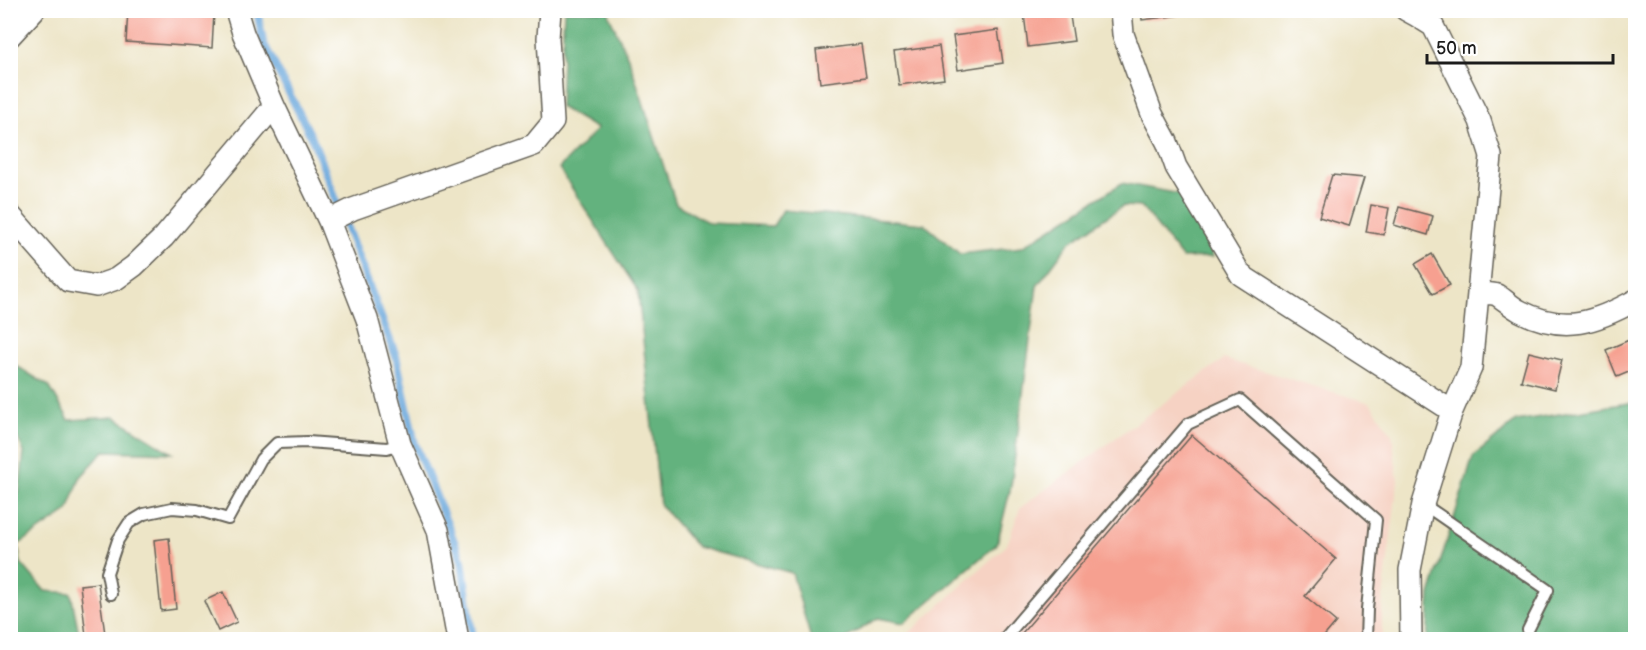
<svg xmlns="http://www.w3.org/2000/svg" width="1646" height="650" font-family="'Balsamiq Sans',sans-serif">
	<style>
		.built { fill: #f6d2c3 }
		.forest { fill: #64b27e; stroke: #40674d; stroke-width: 1.5 }
		.lines { fill: none; stroke-linecap: round; stroke-linejoin: round }
		.stream { stroke: #69a7db; stroke-width: 8 }
		.building { fill: #f6a090 }
		.lane-casing { stroke: #656258; stroke-width: 14 }
		.street-casing { stroke: #656258; stroke-width: 24 }
		.lane { stroke: #fff; stroke-width: 10 }
		.street { stroke: #fff; stroke-width: 21 }
	</style>
	<rect width="100%" height="100%" fill="#fff"/>
	<filter id="ink" filterUnits="userSpaceOnUse"><feTurbulence type="fractalNoise" baseFrequency=".0167" numOctaves="2"/><feDisplacementMap in="SourceGraphic" scale="12" xChannelSelector="R" yChannelSelector="G"/><feConvolveMatrix kernelMatrix="1 2 1 2 8 2 1 2 1" color-interpolation-filters="sRGB"/></filter>
	<filter id="wash" filterUnits="userSpaceOnUse"><feTurbulence type="fractalNoise" baseFrequency=".008" numOctaves="4" result="noise"/><feDisplacementMap in="SourceGraphic" scale="24" xChannelSelector="R" yChannelSelector="G"/><feGaussianBlur stdDeviation="1.35" result="paint"/><feColorMatrix in="noise" values="0 0 0 0 0 0 0 0 0 0 0 0 0 0 0 0 0 1.4 0 .05"/><feComposite in="paint" operator="in"/></filter>
	<g filter="url(#wash)">
		<rect width="100%" height="100%" fill="#ede5c7"/>
		<path class="built" d="M1224,359l146,44 22,31 6,47 -16,124v34l-481,1 106,-95 13,-37z"/>
		<path class="forest" d="M564,11h46l-1,4 21,47 46,142 33,19 64,3 10,-16 141,14 36,30 62,-7 100,-64 63,12 28,62 -31,1 -40,-51 -19,-1 -54,37 -32,43 -26,200 -14,58 -93,79 -26,-5 -33,21h-34l-19,-66 -95,-26 -37,-42 -22,-214 -79,-123 38,-39 -37,-22z
			M10,362l39,24 20,34 46,-3 57,36 -68,-2 -24,27 -12,33 -50,34 3,18 24,28 26,2 9,46h-69v-143l8,-3 5,-41 -10,-22 -3,1z
			M1635,402v237l-208,1 3,-45 43,-138 43,-36z"/>
		<g class="lines">
			<path class="stream" d="M257,10l6,32 50,98 83,216 19,88 47,117 11,79"/>
		</g>
		<g id="blocks">
			<path class="building" d="M128,10h42l44,3 -2,35 -86,-6z
				M928,10h24v6l-25,-1z
				M1051,10h18l5,31 -46,6 -4,-33z
				M1141,10h46l1,4 -46,6z
				M998,30l5,33 -45,7 -5,-34z
				M861,44l5,33 -46,6 -4,-33z
				M939,46l5,33 -45,6 -5,-33z
				M1332,175l32,3 -15,48 -30,-9z
				M1371,205l18,3 -5,27 -18,-3z
				M1399,207l34,9 -5,19 -34,-10z
				M1432,254l18,31 -17,9 -18,-30z
				M1636,337v32l-19,8 -11,-27z
				M1529,352l33,8 -7,29 -34,-8z
				M1192,435l144,124 -31,37 31,26 -15,18h-305z
				M169,538l7,71 -15,2 -7,-71z
				M98,583l7,51 -19,2 -6,-51z
				M223,592l14,30 -19,9 -14,-30z"/>
		</g>
	</g>
	<g filter="url(#ink)">
		<use href="#blocks" fill-opacity="0" stroke="#656258" stroke-width="1.5"/>
		<g class="lines">
			<defs>
				<path id="lane" d="M1423,504l125,86 -20,40
					M111,594l-4,-21 11,-33 11,-17 15,-9 28,-6 25,2 31,9 33,-60 16,-16 31,-1 79,6 13,-4
					M1003,640l185,-216 52,-24 136,120 -9,89 -1,31"/>
				<path id="street" d="M236,10l7,23 31,73 55,115 38,98 33,125 38,86 20,110
					M1121,10l2,24 29,80 15,28 9,25 65,108 211,136
					M1406,10l11,6 16,10 47,95 11,35 -20,212 -19,43 -29,93 -13,66 1,70
					M10,36l24,-26
					M10,215l58,66 28,5 20,-7 18,-13 30,-29 110,-131
					M329,221l24,-12 181,-64 19,-23 -5,-84 2,-28
					M1479,293c5,1 13,0 18,2 8,5 15,12 23,16 44,23 76,11 116,-11"/>
			</defs>
			<use href="#lane" class="lane-casing"/>
			<use href="#street" class="street-casing"/>
			<use href="#lane" class="lane"/>
			<use href="#street" class="street"/>
		</g>
	</g>
	<rect width="1646" height="650" fill="none" stroke="#fff" stroke-width="36"/>
	<path d="M1427 54v9h186v-9" fill="none" stroke="#1c1c1c" stroke-width="3"/>
	<text x="1436" y="54" font-size="18" fill="#1c1c1c" stroke="#ffffff" stroke-width="4.5" paint-order="stroke">50 m</text>
</svg>
